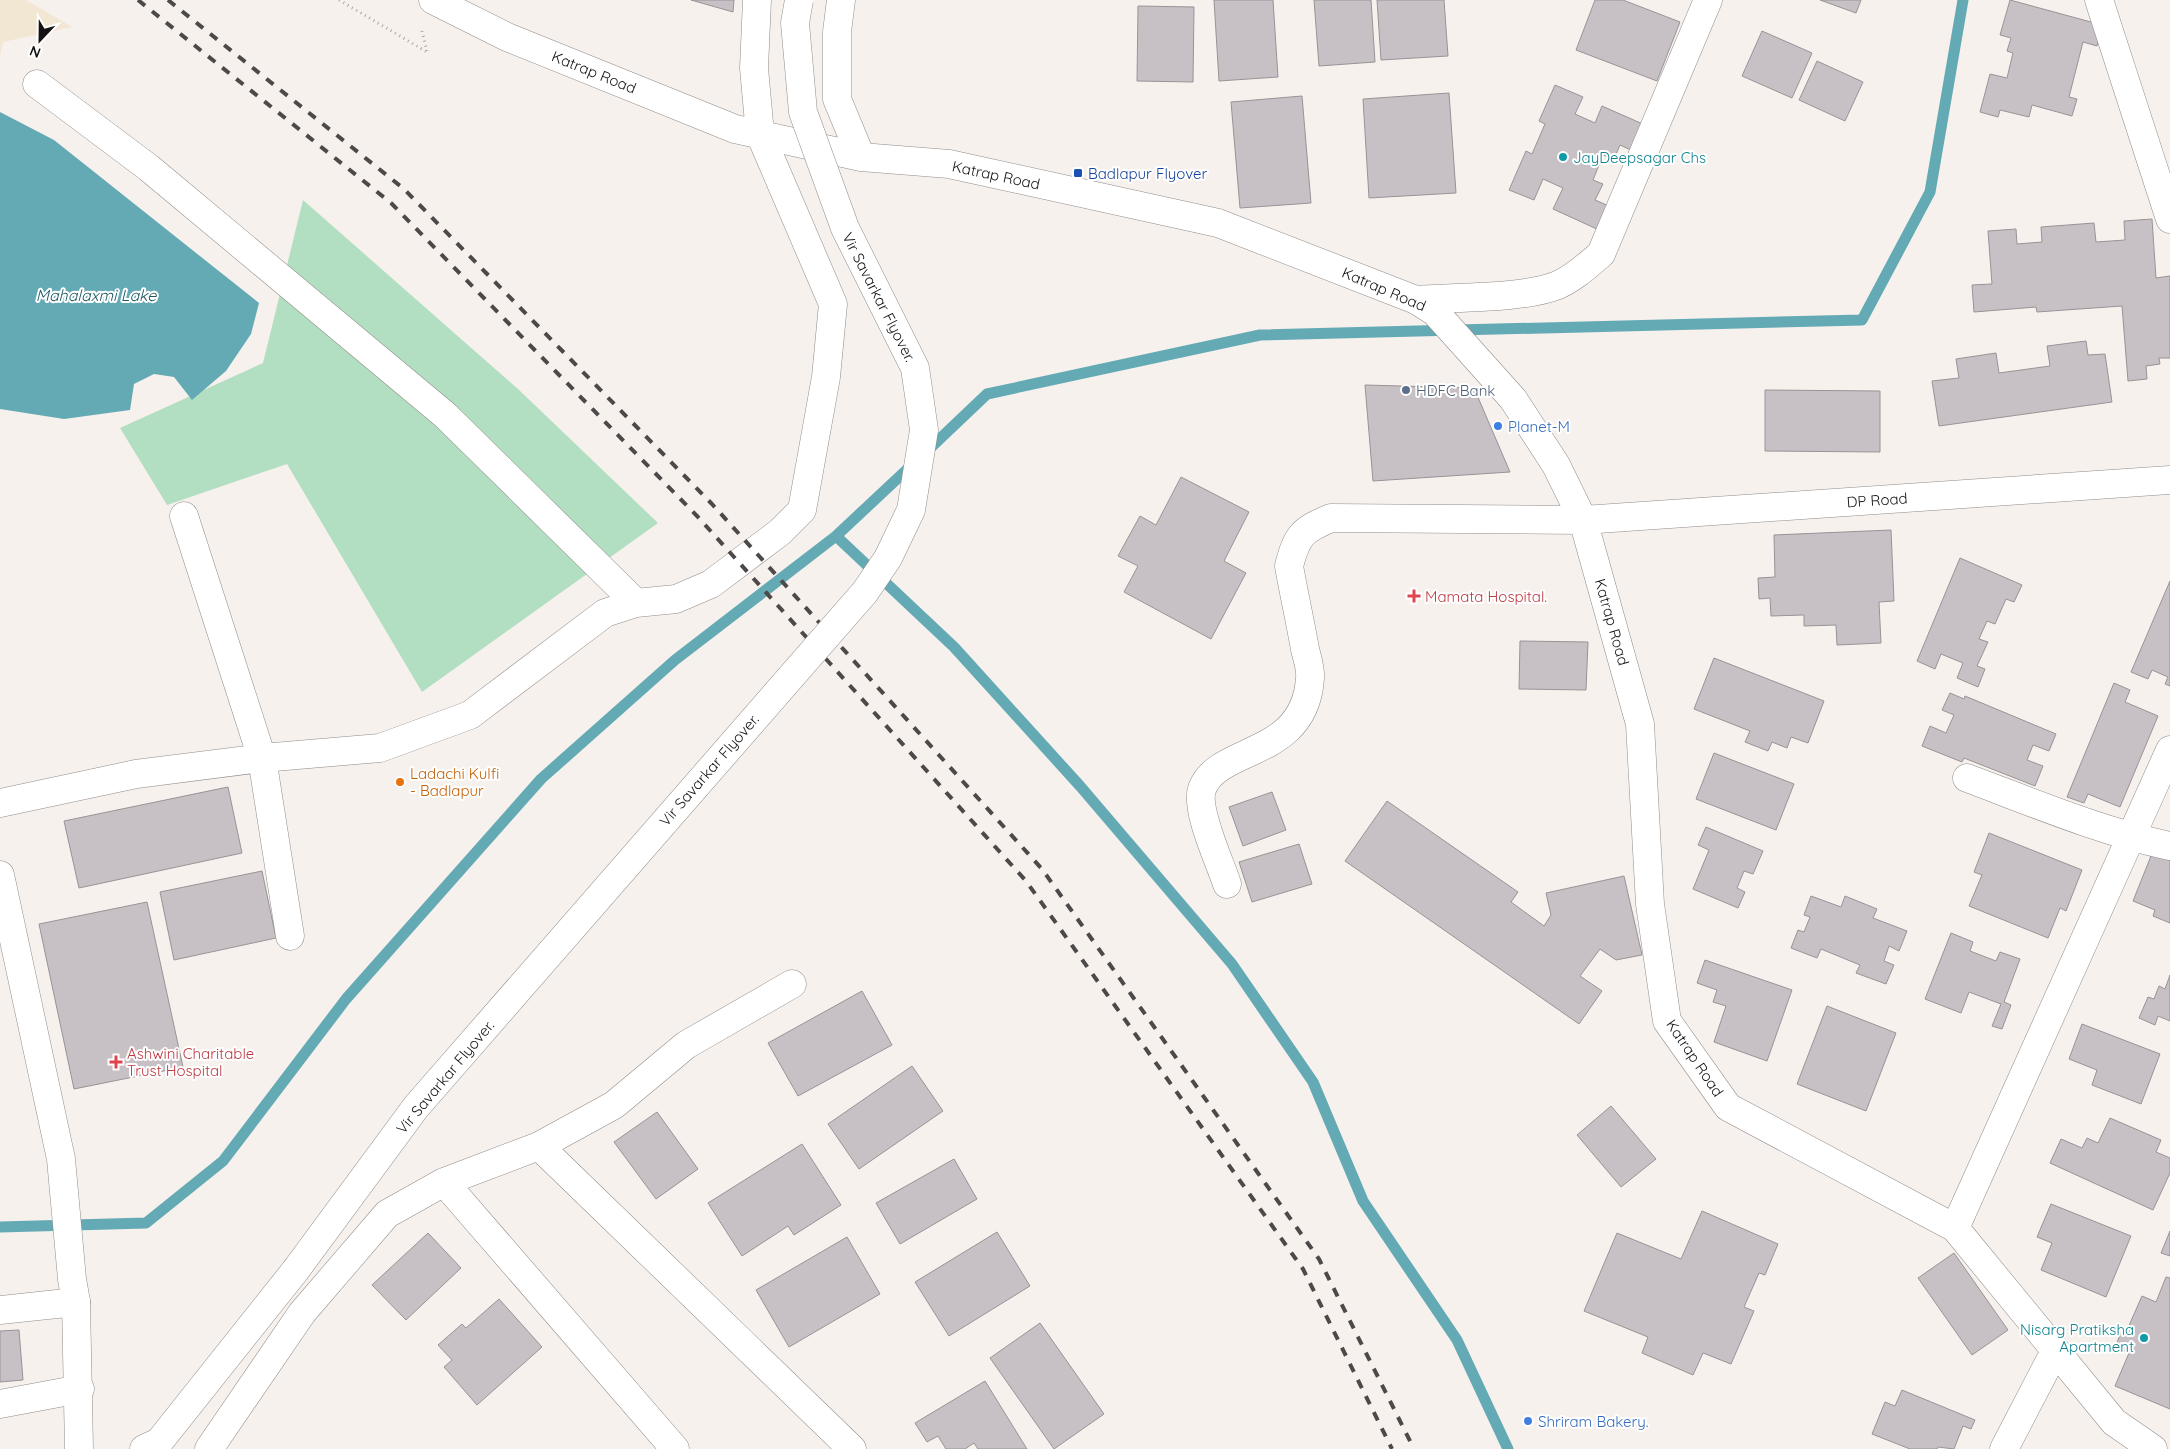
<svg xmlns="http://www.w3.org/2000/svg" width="2170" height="1449" font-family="Quicksand,sans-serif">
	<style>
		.commercial { fill: #f2e7d2 }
		.green { fill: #b2dfc1 }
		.water { fill: #64aab4 }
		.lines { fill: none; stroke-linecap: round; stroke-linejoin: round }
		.stream { stroke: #64aab4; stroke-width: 11 }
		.building { fill: #c7c1c5; stroke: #989396 }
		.minor-casing { stroke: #918c89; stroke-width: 29 }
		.major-casing { stroke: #918c89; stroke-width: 29 }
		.path { stroke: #aba6a4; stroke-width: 3; stroke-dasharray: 1 4; stroke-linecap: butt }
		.minor { stroke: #fff; stroke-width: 28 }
		.major { stroke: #fff; stroke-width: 28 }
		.rail { stroke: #4c4948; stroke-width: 4; stroke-dasharray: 9 9; stroke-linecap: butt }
		.major-bridge-casing { stroke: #918c89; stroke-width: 29; stroke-linecap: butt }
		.major-bridge { stroke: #fff; stroke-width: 28 }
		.culture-dot { fill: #0f9aa8; stroke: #fff; stroke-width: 2 }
		.transit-dot { fill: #1a4fb4; stroke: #fff; stroke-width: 2 }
		.service-dot { fill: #5c6f8a; stroke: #fff; stroke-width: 2 }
		.shop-dot { fill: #3f7fe0; stroke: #fff; stroke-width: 2 }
		.health-dot { fill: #e0444e; stroke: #fff; stroke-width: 2 }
		.food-dot { fill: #e8710a; stroke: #fff; stroke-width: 2 }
		.labels { text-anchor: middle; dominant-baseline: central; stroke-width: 4; stroke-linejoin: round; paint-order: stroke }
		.street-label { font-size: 15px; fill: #151312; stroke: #fff }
		.culture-label { font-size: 15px; fill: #0d838f; stroke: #fff; text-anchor: start }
		.transit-label { font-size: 15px; fill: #164399; stroke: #fff; text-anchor: start }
		.service-label { font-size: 15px; fill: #4e5e75; stroke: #fff; text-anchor: start }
		.shop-label { font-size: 15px; fill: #366cbe; stroke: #fff; text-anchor: start }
		.health-label { font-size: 15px; fill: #be3a42; stroke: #fff; text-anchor: start }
		.food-label { font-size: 15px; fill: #c56008; stroke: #fff; text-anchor: start }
		.water-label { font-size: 16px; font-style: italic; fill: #1e5962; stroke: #fff }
	</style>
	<rect width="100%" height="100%" fill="#f7f1ee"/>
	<path class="commercial" d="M0,0h26l46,27 -69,15 -3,15z"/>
	<path class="green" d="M303,200l215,189 140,134 -236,169 -135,-228 -120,41 -47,-77 143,-65z"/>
	<path class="water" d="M0,112l54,28 205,163 -8,31 -25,37 -34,29 -18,-23 -20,-3 -20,10 -4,26 -66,9 -64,-10z"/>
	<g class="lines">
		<path class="stream" d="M926,452l61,-58 273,-59 602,-15 68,-128 33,-192
			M836,536l118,111 126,139 152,178 81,118 50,119 94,139 51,109
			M0,1227l146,-4 77,-62 123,-162 195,-220 134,-119 161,-124 78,-73"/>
	</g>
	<path class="building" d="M691,0h43l-1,12z
		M1214,0h59l5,77 -59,4z
		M1314,0h57l4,62 -56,4z
		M1377,0h67l4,56 -67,4z
		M1595,0h28l57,22 -23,59 -81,-31z
		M1820,0h41l-5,13z
		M2010,0l92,25 -5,21 -14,-4 -14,55 8,2 -5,17 -40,-11 -3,12 -29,-7 -2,7 -18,-5 10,-38 17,4 6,-25 -6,-2 4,-13 -11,-3z
		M1138,6l56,1 -1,75 -56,-1z
		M1762,31l50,22 -20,45 -50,-22z
		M1817,61l46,21 -18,39 -46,-21z
		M1555,85l28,12 -8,17 20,9 7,-17 43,19 -12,26 -13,-6 -6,14 -11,-4 -10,25 10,4 -8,16 14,6 -10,24 -46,-21 10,-21 -20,-9 -9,21 -25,-10 17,-39 6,3 13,-30 -6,-3z
		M1449,93l7,100 -87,5 -6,-99z
		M1302,96l9,107 -71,5 -9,-106z
		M2152,219l4,59 14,-2v82h-11l1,6 -14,2 1,13 -19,2 -6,-75 -85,6 -1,-5 -62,5 -2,-27 20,-1 -4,-53 28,-2 1,15 25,-2 -1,-15 53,-4 2,19 29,-2 -1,-19z
		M2086,341l2,14 17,-1 7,48 -173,24 -7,-45 27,-3 -3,-19 40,-6 3,20 51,-7 -3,-20z
		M1365,385l109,3 36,84 -137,9z
		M1765,390l115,1v61l-115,-1z
		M1181,477l68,35 -25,49 22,12 -35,66 -87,-47 14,-26 -20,-10 22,-40 16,9z
		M1891,530l3,71 -15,1 2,41 -44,2 -1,-20 -32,1v-11l-33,1 -1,-18 -11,1 -1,-21 17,-1 -1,-42z
		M1960,558l62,27 -8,17 -8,-3 -11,25 -8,-3 -8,18 9,3 -11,24 8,3 -7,18 -21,-9 6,-15 -22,-9 -6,15 -18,-8z
		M2170,581v105l-5,-2 3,-7 -16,-7 -4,9 -17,-7z
		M1520,641l68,1 -2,48 -67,-1z
		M1714,658l110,43 -16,42 -17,-6 -4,11 -15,-6 -4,9 -23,-9 5,-11 -56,-22z
		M2114,683l16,7 -5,12 33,14 -38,91 -32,-13 -4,9 -17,-6z
		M1950,693l14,6 1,-3 91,38 -7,17 -16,-6 -6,15 16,6 -8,20 -71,-28 -2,4 -40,-16 8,-20 16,7 8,-18 -12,-5z
		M1714,753l80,31 -18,46 -80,-31z
		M228,787l14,66 -163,35 -15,-67z
		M1272,792l14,38 -43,16 -14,-39z
		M1387,801l131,91 -7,10 33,24 7,-11 -5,-22 78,-17 18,79 -26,5 -16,-11 -20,27 22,15 -23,33 -234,-163z
		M1706,827l57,24 -10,23 -9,-3 -7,17 8,4 -7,16 -45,-19 16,-39 -11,-5z
		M1989,833l93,37 -16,41 -6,-3 -12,30 -79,-32 13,-31 -8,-3z
		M1299,844l13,40 -60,18 -13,-40z
		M2153,851l17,7v65l-17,-7 2,-6 -22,-9z
		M262,871l14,67 -102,22 -14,-68z
		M1811,896l30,11 4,-11 32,13 -4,9 34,13 -8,20 -10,-5 -5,15 10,4 -8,19 -30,-11 4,-8 -39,-16 -4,9 -26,-10 7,-18 6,2 6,-15 -6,-2z
		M147,902l36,165 -109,22 -35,-165z
		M1951,933l22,9 -3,9 26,10 4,-9 20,7 -16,43 7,3 -9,24 -10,-3 9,-22 -32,-12 -8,21 -36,-14z
		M1705,960l87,30 -25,71 -53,-19 12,-36 -13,-4 4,-12 -20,-7z
		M2170,975v46l-12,-5 -3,9 -16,-7 9,-21 6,2 5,-13 6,3z
		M862,991l30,54 -94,51 -30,-53z
		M1827,1006l69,27 -30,78 -69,-27z
		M2082,1024l78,30 -19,50 -49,-19 5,-15 -28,-11z
		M912,1066l31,45 -84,58 -31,-45z
		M1611,1106l45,53 -35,28 -44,-52z
		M657,1112l41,57 -42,30 -42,-57z
		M2110,1118l51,22 -5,12 14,6v15l-17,37 -103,-47 11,-24 21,9 5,-10 11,5z
		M802,1144l39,61 -47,30 -6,-9 -46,30 -34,-53z
		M954,1159l23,40 -77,45 -24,-41z
		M2051,1204l80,32 -25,61 -65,-27 11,-27 -15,-6z
		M1702,1211l76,33 -13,31 -6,-2 -15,34 10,4 -23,53 -28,-11 -10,22 -51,-22 6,-16 -64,-26 33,-78 64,26z
		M2170,1231v25l-9,-3z
		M997,1232l33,54 -81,50 -34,-54z
		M428,1233l33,35 -55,52 -34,-35z
		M847,1237l33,57 -91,53 -33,-57z
		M1954,1253l54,77 -36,25 -54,-77z
		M2166,1277l4,1v131l-55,-23 14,-33 -14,-6 8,-19 4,2 15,-34 14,6z
		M499,1299l43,48 -65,58 -33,-38 8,-7 -14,-15 24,-21 4,4z
		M1040,1323l64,91 -50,35 -64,-91z
		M19,1330l4,50 -23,2v-51z
		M985,1381l42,68h-49l-4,-6 -9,6h-19l-8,-13 -11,6 -12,-19z
		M1902,1390l73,30 -4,9 -8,-3 -9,23 -16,-2 -1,2h-27l-38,-15 13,-32 10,4z"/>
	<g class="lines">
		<defs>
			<path id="minor" d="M2099,0l71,219
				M37,84l112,84 296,247 191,188
				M1416,300c39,-3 108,-1 142,-15 16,-7 30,-20 43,-31l107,-254
				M184,516l78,242 28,178
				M1967,778c67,25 133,53 203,68
				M0,803l136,-29 126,-16 118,-10 90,-33 135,-102 31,-10 40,-4 35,-15 69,-52 22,-22 24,-133 7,-73 -73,-170
				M1227,884c-7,-22 -32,-74 -25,-95 16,-44 103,-30 108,-111 1,-9 -3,-20 -5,-29 -5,-28 -11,-55 -16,-83 8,-31 13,-36 42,-48l252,2 57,204 10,180 17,117 61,86 227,121 159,194 39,27
				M539,1146l313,303
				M444,1182l231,267
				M1955,1228l215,-478
				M0,1310l76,-8
				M0,1404l80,-15
				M209,1449l93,-136 85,-99 57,-32 95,-36 75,-41 72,-60 106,-61
				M2004,1449l51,-98"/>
			<path id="major" d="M433,0l74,37 228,92 126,28 88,7 269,59 198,77 19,12 78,87 43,66 27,55 587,-40
				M757,0l-3,68 6,66
				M841,0l-4,32v67l24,58
				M0,875l61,284 11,120 4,23 3,147
				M144,1449l15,-7 136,-171"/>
		</defs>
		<use href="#minor" class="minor-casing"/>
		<use href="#major" class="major-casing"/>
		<path class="path" d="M339,0l88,52
			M422,31l5,20"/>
		<use href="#minor" class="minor"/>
		<use href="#major" class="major"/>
		<path class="rail" d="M138,0l253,203 307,314 328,364 277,388 89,180
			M168,0l236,189 308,315 330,365 277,390 95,190"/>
		<defs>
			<path id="major-bridge" d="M295,1271l121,-164 449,-515 23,-34 23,-48 13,-80 -9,-62 -70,-140 -42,-116 -8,-89 4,-23"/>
		</defs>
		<use href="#major-bridge" class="major-bridge-casing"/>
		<use href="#major-bridge" class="major-bridge"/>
	</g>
	<g class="culture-dot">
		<circle cx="1563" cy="157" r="5"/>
		<circle cx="2144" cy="1338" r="5"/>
	</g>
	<rect class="transit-dot" x="1073" y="168" width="10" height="10" rx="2.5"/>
	<circle class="service-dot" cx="1406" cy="390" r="5"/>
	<g class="shop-dot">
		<circle cx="1498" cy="426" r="5"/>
		<circle cx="1528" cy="1421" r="5"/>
	</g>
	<g class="health-dot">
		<path d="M1411.5 588.5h5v5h5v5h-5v5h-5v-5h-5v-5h5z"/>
		<path d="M113.5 1054.5h5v5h5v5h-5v5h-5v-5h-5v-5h5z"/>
	</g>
	<circle class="food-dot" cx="400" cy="782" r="5"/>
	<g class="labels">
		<g class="street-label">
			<text transform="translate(594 72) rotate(22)">Katrap Road</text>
			<text transform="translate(996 175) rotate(12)">Katrap Road</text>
			<text transform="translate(1384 289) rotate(23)">Katrap Road</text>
			<text transform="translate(879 297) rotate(63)">Vir Savarkar Flyover.</text>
			<text transform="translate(1877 500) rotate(-4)">DP Road</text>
			<text transform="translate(1612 622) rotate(74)">Katrap Road</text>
			<text transform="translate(709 770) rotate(-49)">Vir Savarkar Flyover.</text>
			<text transform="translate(1695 1058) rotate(56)">Katrap Road</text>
			<text transform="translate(445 1077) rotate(-50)">Vir Savarkar Flyover.</text>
		</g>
		<g class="culture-label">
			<text x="1573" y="157">JayDeepsagar Chs</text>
			<text x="2134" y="1329" text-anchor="end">Nisarg Pratiksha<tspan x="2134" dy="17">Apartment</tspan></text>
		</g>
		<g class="transit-label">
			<text x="1088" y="173">Badlapur Flyover</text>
		</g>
		<g class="service-label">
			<text x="1416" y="390">HDFC Bank</text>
		</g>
		<g class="shop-label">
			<text x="1508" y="426">Planet-M</text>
			<text x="1538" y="1421">Shriram Bakery.</text>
		</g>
		<g class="health-label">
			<text x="1425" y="596">Mamata Hospital.</text>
			<text x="127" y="1053">Ashwini Charitable<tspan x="127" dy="17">Trust Hospital</tspan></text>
		</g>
		<g class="food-label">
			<text x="410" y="773">Ladachi Kulfi<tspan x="410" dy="17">- Badlapur</tspan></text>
		</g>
		<g class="water-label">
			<text x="96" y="295">Mahalaxmi Lake</text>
		</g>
	</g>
	<g transform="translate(40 40) rotate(202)" stroke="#ffffff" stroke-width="4" paint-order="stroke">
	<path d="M0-4L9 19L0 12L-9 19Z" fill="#151312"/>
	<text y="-8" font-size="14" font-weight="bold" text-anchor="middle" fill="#151312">N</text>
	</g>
</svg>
